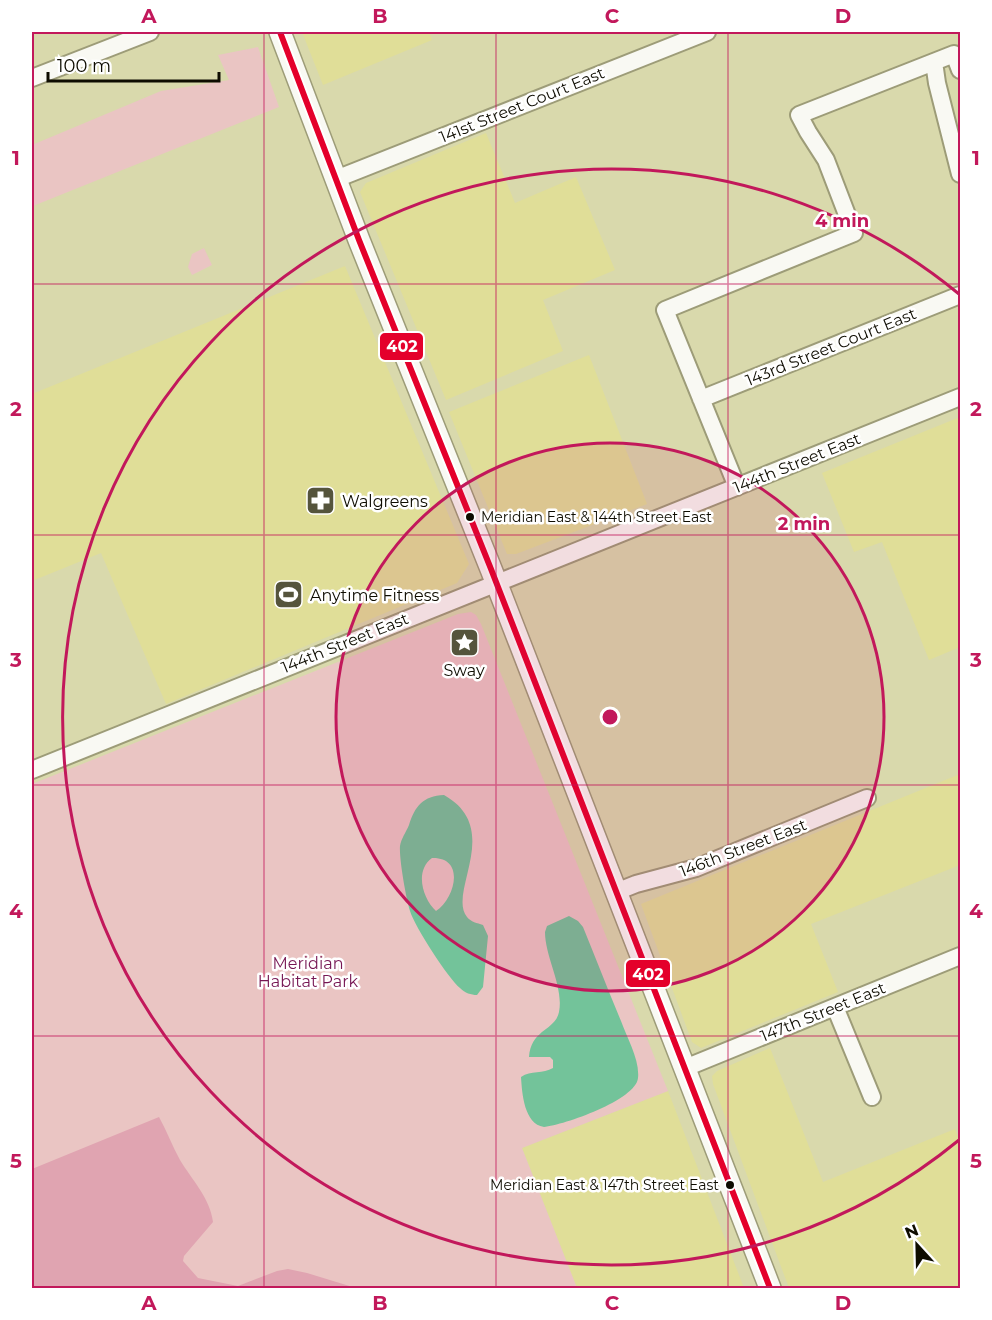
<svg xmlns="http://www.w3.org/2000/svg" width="992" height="1320" font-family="Montserrat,sans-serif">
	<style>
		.built { fill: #e0de98 }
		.green { fill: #eac5c3 }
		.forest { fill: #e0a4b1 }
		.water { fill: #73c39a; fill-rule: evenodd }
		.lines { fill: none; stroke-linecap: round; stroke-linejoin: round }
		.minor-casing { stroke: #9d9c78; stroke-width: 20 }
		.major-casing { stroke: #9d9c78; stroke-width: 24 }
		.minor { stroke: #f9f9f3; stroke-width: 16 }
		.major { stroke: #f9f9f3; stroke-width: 21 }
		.bus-1-casing { stroke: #fff; stroke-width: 10 }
		.bus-1 { stroke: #e4002b; stroke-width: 6 }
		.grid { fill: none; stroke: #c2185b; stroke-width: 1.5; stroke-opacity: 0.55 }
		.ring { fill: none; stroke: #c2185b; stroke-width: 3 }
		.bus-dot { fill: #0e0c00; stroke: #fff; stroke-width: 2 }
		.labels { text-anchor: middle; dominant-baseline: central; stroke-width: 5; stroke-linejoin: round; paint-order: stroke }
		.bus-label { font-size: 14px; fill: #0e0c00; stroke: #fff; text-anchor: start }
		.street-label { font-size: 16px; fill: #0e0c00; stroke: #fff }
		.poi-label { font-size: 16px; fill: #0e0c00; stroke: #fff; text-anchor: start }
		.park-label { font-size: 16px; fill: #761653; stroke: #fff }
		.centre { fill: #c2185b; stroke: #fff; stroke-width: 3 }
		.ring-label { font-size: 18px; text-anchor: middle; font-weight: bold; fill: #c2185b; stroke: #fff; stroke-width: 5; stroke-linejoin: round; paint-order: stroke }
		.line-badge { stroke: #fff; stroke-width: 2 }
		.badge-label { font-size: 16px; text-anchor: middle; font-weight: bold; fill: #fff }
		.neatline { fill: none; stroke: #c2185b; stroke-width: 2 }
		.grid-label { font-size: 20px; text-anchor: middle; font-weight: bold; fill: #c2185b }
	</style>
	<rect width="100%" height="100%" fill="#d9d9ac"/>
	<path class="built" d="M302,32h127l3,8 -109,45z
		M486,133l29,70 61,-26 39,93 -72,30 20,51 -117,49 -86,-208 6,-9z
		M345,266l124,298 -12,19 -291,121 -65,-151 -69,28v-187z
		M589,355l58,149 -131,50h-9l-58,-142z
		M960,417v230l-31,13 -47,-118 -28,10 -32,-79z
		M960,774v91l-149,59 27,68 -137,56 -9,-6 -51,-138z
		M770,1048l53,134 132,-53 5,14v145h-171l-76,-204 -1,-8 5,-5z
		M668,1091l76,197h-167l-55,-140z"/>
	<path class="green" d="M258,47l21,60 -246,99 -1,-61 129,-54 68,-11 -11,-25z
		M204,248l8,17 -20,10 -4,-8 4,-13z
		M471,612l5,3 5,9 187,467 -146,57 55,140h-545v-504l426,-170z"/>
	<path class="forest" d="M159,1117c8,14 13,29 21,43 12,20 30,38 33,62l-29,34 -1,5 15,17 40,8 39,-15 11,-2 19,4 49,15h-324v-119z"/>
	<path class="water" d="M444,795c60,34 3,97 23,122 4,5 10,6 16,8l5,11 -5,51 -6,8c-6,0 -12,-2 -17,-7 -12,-10 -45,-61 -50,-77 -4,-13 -11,-52 -10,-65 1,-7 6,-14 9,-21 6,-19 14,-29 35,-30zM432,858c34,-1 23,41 4,53 -13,-12 -22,-40 -4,-53z
		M569,916l9,5 5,6c13,32 25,63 38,94 6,17 19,39 17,57 -2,22 -74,47 -94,49 -20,-3 -22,-34 -23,-50 10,-7 22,-3 32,-9v-8l-3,-3h-21c2,-28 26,-26 30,-45 5,-25 -14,-55 -14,-80l2,-6z"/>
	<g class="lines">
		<defs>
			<path id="minor" d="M934,62l3,21 23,91
				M32,78l118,-46
				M336,179l371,-147
				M701,399l259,-104
				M737,487l-72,-177 189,-77 -28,-73 -18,-28 -9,-17 155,-61 6,16
				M32,770l928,-373
				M616,892l20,-8 60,-16 171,-70
				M835,1007l37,90
				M685,1068l275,-112"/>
			<path id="major" d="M280,32l79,208 132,329 279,719"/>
		</defs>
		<use href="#minor" class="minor-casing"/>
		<use href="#major" class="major-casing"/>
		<use href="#minor" class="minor"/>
		<use href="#major" class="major"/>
		<defs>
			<path id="bus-1" d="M280,32l79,208 132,329 279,719"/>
		</defs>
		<use href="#bus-1" class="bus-1-casing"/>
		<use href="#bus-1" class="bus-1"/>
	</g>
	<path class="grid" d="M264,32v1256M496,32v1256M728,32v1256M32,284h928M32,535h928M32,785h928M32,1036h928"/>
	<circle cx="610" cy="717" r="274" fill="#c2185b" fill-opacity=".12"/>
	<g class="ring">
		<circle cx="610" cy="717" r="274"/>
		<path d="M959 1140A548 548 0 1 1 959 294"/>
	</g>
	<defs>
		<symbol id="pharmacy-square" viewBox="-11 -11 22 22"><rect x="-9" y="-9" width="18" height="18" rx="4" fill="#55543c" stroke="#fff"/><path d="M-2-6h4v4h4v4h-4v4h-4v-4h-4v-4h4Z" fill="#fff"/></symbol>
		<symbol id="stadium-square" viewBox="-11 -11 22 22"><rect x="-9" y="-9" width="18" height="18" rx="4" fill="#55543c" stroke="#fff"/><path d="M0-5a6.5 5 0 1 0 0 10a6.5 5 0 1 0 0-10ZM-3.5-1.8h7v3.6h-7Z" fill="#fff"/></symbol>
		<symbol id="sight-square" viewBox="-11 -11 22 22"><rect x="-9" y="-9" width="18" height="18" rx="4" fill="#55543c" stroke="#fff"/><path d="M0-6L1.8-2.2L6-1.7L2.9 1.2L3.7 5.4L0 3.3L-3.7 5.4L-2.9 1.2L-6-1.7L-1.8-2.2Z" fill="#fff"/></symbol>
	</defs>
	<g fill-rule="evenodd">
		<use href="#pharmacy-square" x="304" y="484" width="33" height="33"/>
		<use href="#stadium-square" x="272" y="578" width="33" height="33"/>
		<use href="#sight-square" x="448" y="626" width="33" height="33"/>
	</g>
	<g class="bus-dot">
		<circle cx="470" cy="517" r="5"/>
		<circle cx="730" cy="1185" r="5"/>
	</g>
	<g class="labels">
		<g class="bus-label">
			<text x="481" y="517">Meridian East &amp; 144th Street East</text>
			<text x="719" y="1185" text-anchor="end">Meridian East &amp; 147th Street East</text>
		</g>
		<g class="street-label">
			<text transform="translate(522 105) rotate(-22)">141st Street Court East</text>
			<text transform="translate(831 347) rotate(-22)">143rd Street Court East</text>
			<text transform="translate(797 463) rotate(-22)">144th Street East</text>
			<text transform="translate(345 643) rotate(-22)">144th Street East</text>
			<text transform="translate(743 848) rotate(-21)">146th Street East</text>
			<text transform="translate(823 1012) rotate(-22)">147th Street East</text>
		</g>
		<g class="poi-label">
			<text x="342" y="501">Walgreens</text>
			<text x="310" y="595">Anytime Fitness</text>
			<text x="464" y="670" text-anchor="middle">Sway</text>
		</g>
		<g class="park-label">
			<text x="308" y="963">Meridian<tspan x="308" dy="18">Habitat Park</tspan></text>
		</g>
	</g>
	<circle cx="610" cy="717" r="9" class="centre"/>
	<g class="ring-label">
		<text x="842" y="227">4 min</text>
		<text x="804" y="530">2 min</text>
	</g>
	<g class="line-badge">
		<rect x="379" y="332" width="45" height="29" rx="6" fill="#e4002b"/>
		<rect x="625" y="959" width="46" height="29" rx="6" fill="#e4002b"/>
	</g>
	<g class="badge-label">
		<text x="402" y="352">402</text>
		<text x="648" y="980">402</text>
	</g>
	<rect width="992" height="1320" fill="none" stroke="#ffffff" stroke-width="66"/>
	<g transform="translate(917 1245) rotate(338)" stroke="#ffffff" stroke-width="4.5" paint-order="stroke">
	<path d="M0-4.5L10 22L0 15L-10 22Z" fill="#0e0c00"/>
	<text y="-9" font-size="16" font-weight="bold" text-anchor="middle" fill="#0e0c00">N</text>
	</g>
	<path d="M48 72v9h171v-9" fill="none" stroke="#0e0c00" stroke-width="3"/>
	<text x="57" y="72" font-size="18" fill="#0e0c00" stroke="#ffffff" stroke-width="4.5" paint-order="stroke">100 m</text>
	<rect x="33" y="33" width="926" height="1254" class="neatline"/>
	<g class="grid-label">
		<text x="149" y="23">A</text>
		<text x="380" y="23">B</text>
		<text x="612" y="23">C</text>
		<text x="843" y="23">D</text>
		<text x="16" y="165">1</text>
		<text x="976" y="165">1</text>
		<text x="16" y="416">2</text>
		<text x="976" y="416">2</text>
		<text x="16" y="667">3</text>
		<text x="976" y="667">3</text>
		<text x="16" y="918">4</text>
		<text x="976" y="918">4</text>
		<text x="16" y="1168">5</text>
		<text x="976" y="1168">5</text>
		<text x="149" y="1310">A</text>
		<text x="380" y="1310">B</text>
		<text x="612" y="1310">C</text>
		<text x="843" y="1310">D</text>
	</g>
</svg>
